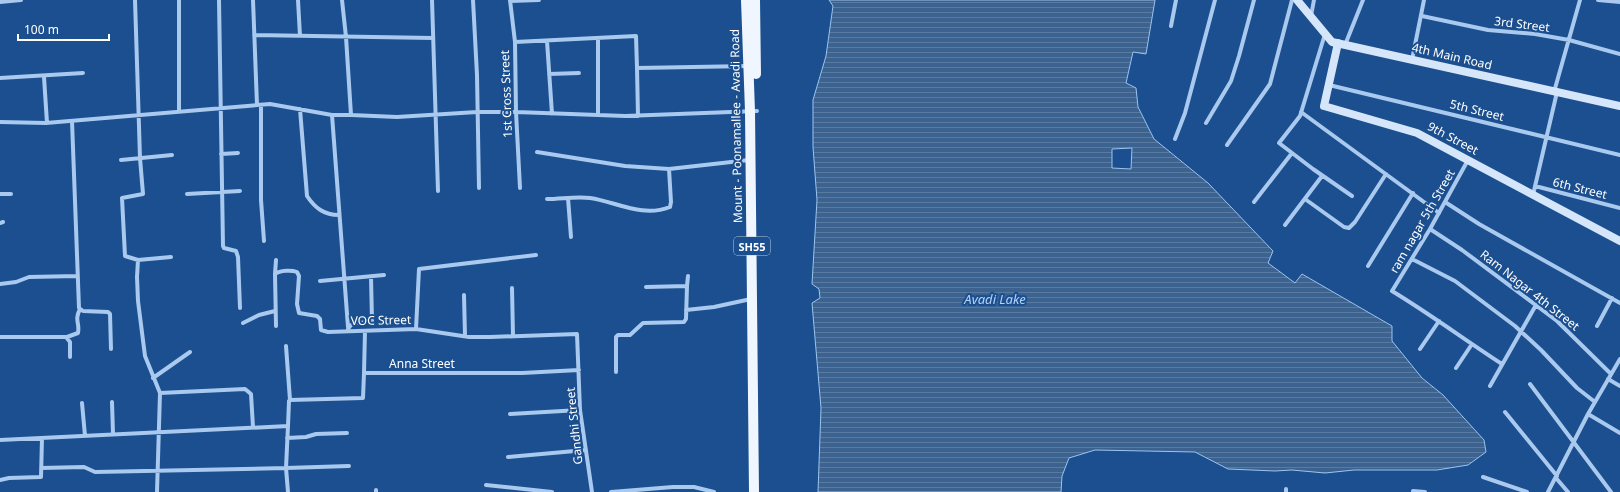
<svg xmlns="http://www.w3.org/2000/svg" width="1620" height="492" font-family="'Noto Sans',sans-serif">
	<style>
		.water { fill: url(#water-rules); stroke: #9cc4f0; fill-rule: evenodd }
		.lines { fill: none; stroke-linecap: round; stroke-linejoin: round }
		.street { stroke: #a9c9ee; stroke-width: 4 }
		.secondary { stroke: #d6e6fa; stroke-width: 8 }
		.primary { stroke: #f0f6ff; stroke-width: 10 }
		.labels { text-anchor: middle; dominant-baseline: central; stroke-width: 4; stroke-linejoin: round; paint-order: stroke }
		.shield { fill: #1b4f8f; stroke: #bbcadd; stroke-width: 1 }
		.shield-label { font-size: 11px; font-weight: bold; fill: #fff }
		.street-label { font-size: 12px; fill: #fff; stroke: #1b4f8f }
		.water-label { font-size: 13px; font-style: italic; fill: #b5d3f5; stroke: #1b4f8f }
	</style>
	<defs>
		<pattern id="water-rules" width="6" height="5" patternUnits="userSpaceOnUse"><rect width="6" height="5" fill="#3c6290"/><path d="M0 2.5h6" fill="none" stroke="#597aa1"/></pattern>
	</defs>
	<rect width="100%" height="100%" fill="#1b4f8f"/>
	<path class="water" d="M829,0h326l-9,54 -13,-2 -7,31 10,5 2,19 16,32 54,44 65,68 -5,12 27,20 7,-9 90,52v15l30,37 21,17 41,45 2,12 -18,13 -31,5h-83l-29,3 -33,-3 -17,1 -47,-2 -33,-17 -100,-2 -26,8 -7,18 -1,16h-243l3,-84 -9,-105 8,-5 -1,-9 -7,-5 5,-84 -4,-53v-47l13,-44 7,-50zM1132,148l-1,21 -19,-1v-19z"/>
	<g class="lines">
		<path class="street" d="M135,0l5,158 3,36 -21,4 3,58 13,4 33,-3
			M179,0v112
			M219,0l4,246 1,2 12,3 2,6 2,51
			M253,0l4,105
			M298,0l2,36
			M342,0l4,37 5,78
			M432,0l6,191
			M473,0l4,75 2,113
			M510,0l5,42 1,70 4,76
			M1598,0l22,2
			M510,1l29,-1
			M0,2l21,-2
			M1311,16l3,-16
			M1422,16l66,14 47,4 34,6 51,14
			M1171,26l5,-26
			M1325,34l-25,82 -21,27 34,26 39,27
			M254,35l179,3
			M598,38v77
			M547,41l5,73
			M515,42l121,-6 1,32
			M1345,45l18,-45
			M1412,60l12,-60
			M549,74l30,-1
			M44,77l3,46
			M0,78l83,-5
			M1329,85l291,70
			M1554,92l26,-92
			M261,105v95l3,41
			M300,109l7,87c8,12 17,19 32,19
			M1301,112l138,101
			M332,115l16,212
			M638,116l-1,-48 112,-2
			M72,121l7,187 4,3 25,1 2,2 1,35
			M0,122l46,1 224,-19 62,11h19l46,2 80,-5h39l109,4 132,-5
			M1206,123l25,-42 8,-25 15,-56
			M1175,139l10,-26 30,-113
			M1227,145l43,-61 22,-84
			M537,152l88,14 44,3
			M221,154l17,-1
			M121,160l51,-5
			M1468,160l-38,69 -38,62c38,23 73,49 110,73
			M1535,186l85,22
			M0,194h11
			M187,194l53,-3
			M1533,195l24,-103
			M568,198l3,39
			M547,199c14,0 30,-3 43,-1 27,4 52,20 80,9l1,-5 -2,-33 80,-9
			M1305,199l39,28 5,1 6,-6 31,-48
			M1254,202l38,-49
			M1445,202l34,22 141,79
			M0,223l3,-1
			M1285,225l37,-49
			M1430,229l32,21 95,71 54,53
			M1412,259l43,22 60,45 26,24 36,38 18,14
			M138,260l-1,17 1,24 7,55 15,37 -3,99
			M1368,266l45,-73
			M275,274l1,-14
			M320,281l64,-6
			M0,284l16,-2 13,-5 48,-1
			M687,286l1,-10
			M512,288l1,48
			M464,295l1,41
			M686,310l28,-3 37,-8
			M243,323l16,-8 16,-4
			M276,326l-1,-52c5,-4 17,-4 22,-2l2,4 -2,28 2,9 18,3 3,3 1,11 7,2 88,-3 53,8h21l87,-3 3,76 12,82
			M1597,326l15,-28
			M348,329c4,-9 16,-5 24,-8l-1,-44
			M416,329l3,-60 117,-14
			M0,337h66l4,5v15
			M67,337l11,-4c2,-11 -4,-12 2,-24
			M1420,349l19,-28
			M1456,368l16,-24
			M616,372v-35l2,-2h12l13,-12 41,-1 2,-3 1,-33 -41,1
			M364,373l1,-42
			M153,378l37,-26
			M1608,379l12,7
			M1530,384l81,108
			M1490,386l46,-81
			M160,393l85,-4 6,5 2,33
			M290,400l73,-2 1,-25h158l57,-3
			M112,402l1,32
			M82,403l3,33
			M1505,412l52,64
			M510,414l70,-4
			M1588,414l32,19
			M287,438l19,-1 10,-3 31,-1
			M0,440l288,-14 1,-25 1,-1 -4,-54
			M508,457l78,-7
			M41,468l43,-1 11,5 191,-4 2,-42
			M1483,477l44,15
			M1556,478l12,14
			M0,480l9,-2 32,-1 1,-39
			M486,485l66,7
			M1413,491l12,1
			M288,492l-2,-24 63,-2
			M376,492v-2
			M611,492l62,-5h21l20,5
			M1286,492v-3
			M1548,492l40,-78 32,-55"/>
		<path class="secondary" d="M1297,0l35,42 288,64
			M1338,43l-14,63 93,27 203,108"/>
		<path class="primary" d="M746,0l4,111 4,381
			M755,0l1,74"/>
	</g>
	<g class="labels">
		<rect class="shield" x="734" y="237" width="36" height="18" rx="3"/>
		<g class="shield-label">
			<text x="752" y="246">SH55</text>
		</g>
		<g class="street-label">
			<text transform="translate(1522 24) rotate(7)">3rd Street</text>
			<text transform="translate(1452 56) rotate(13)">4th Main Road</text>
			<text transform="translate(506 94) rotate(-92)">1st Cross Street</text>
			<text transform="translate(1477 110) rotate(14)">5th Street</text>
			<text transform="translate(736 126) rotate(-91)">Mount - Poonamallee - Avadi Road</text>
			<text transform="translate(1453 138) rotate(28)">9th Street</text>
			<text transform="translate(1580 188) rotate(14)">6th Street</text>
			<text transform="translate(1422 221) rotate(-60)">ram nagar 5th Street</text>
			<text transform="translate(1530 290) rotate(38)">Ram Nagar 4th Street</text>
			<text transform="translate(381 320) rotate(-1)">VOC Street</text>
			<text x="422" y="363">Anna Street</text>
			<text transform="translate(574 426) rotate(-96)">Gandhi Street</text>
		</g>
		<g class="water-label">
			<text x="995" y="299">Avadi Lake</text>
		</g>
	</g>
	<path d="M18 34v6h91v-6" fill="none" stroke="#ffffff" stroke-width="2"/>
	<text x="24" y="34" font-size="12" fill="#ffffff" stroke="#1b4f8f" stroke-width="3" paint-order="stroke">100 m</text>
</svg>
